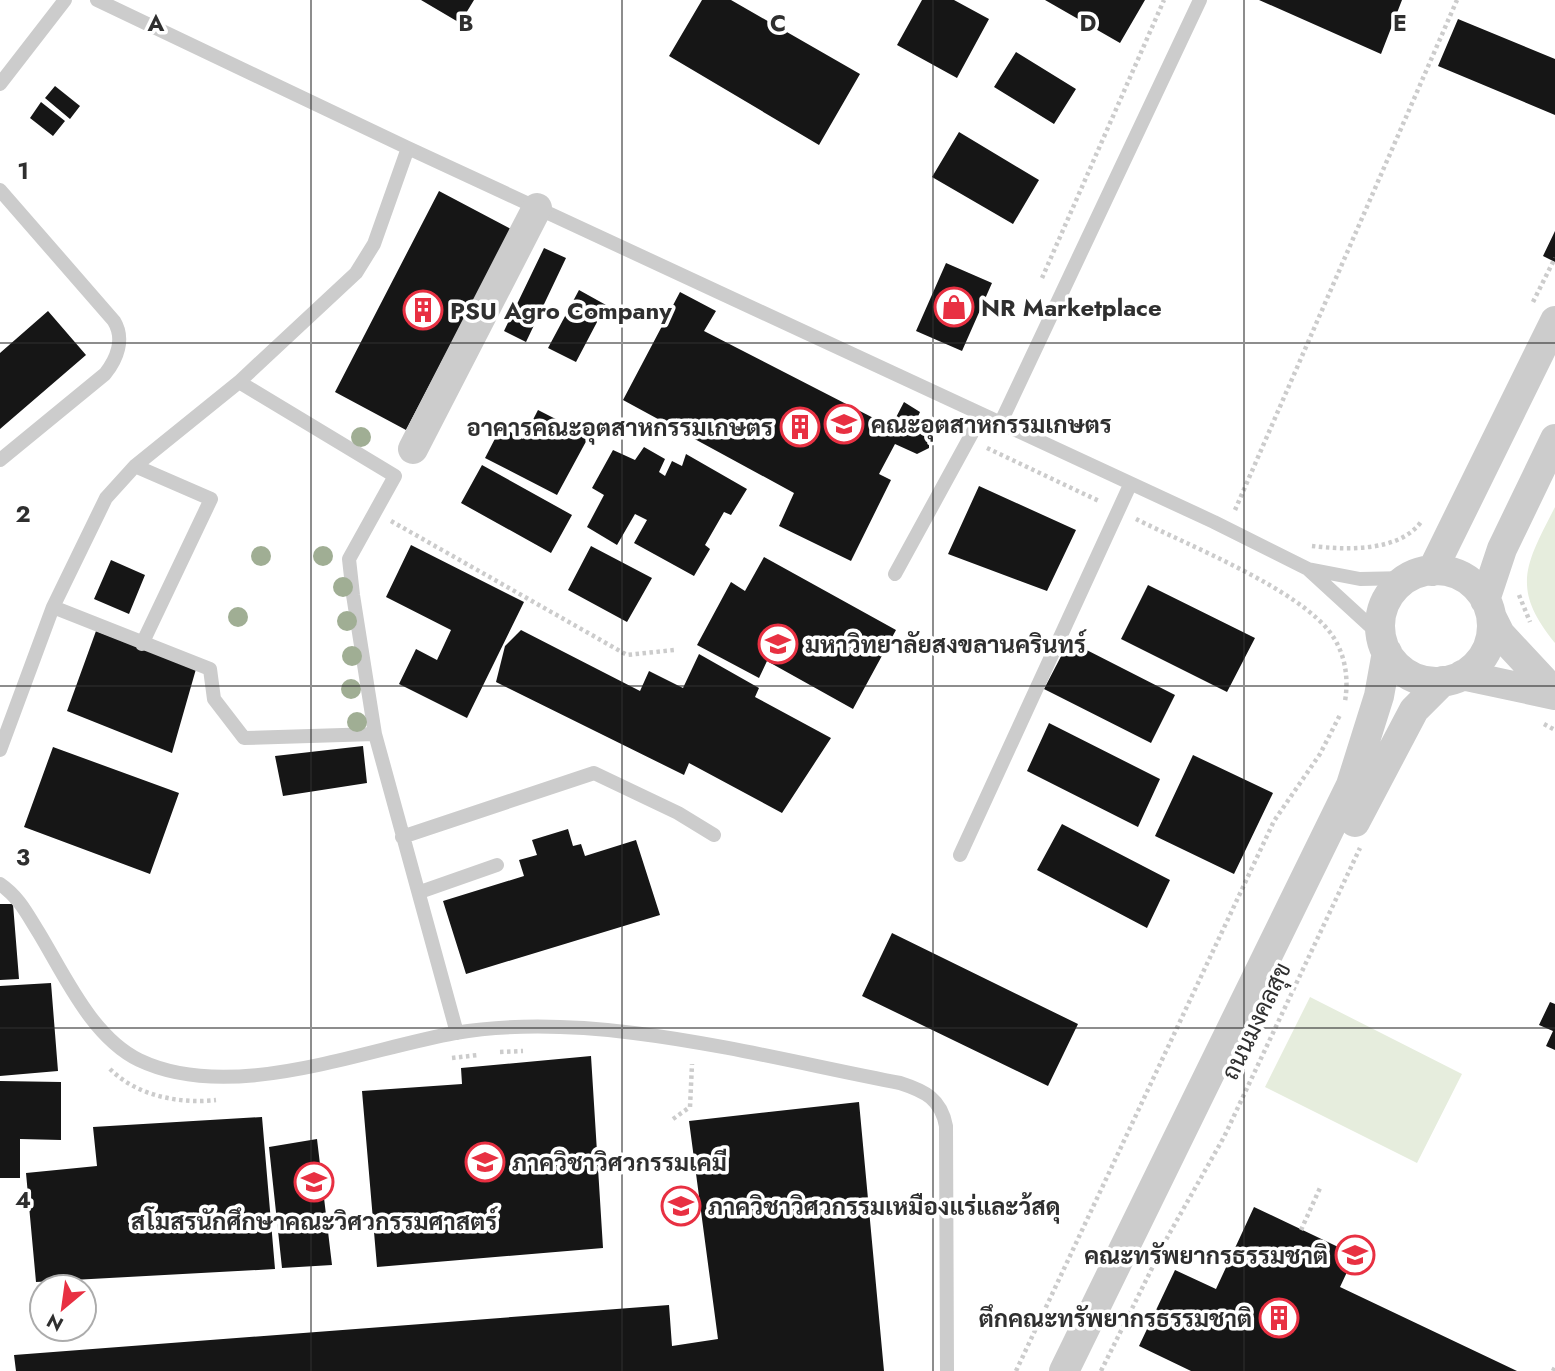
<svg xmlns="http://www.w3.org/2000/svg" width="1555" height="1371" font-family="Jost,Sarabun,sans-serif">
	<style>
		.green { fill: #e6eddd }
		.building { fill: #161616 }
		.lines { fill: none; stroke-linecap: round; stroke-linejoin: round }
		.path { stroke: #ccc; stroke-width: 4.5; stroke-dasharray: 3.5 3.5; stroke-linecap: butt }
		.lane { stroke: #ccc; stroke-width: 14 }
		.street { stroke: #ccc; stroke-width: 30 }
		.tree { fill: #a0ae94 }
		.grid { fill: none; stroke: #2f2f2f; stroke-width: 2; stroke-opacity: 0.55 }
		.labels { text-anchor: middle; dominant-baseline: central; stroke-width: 7; stroke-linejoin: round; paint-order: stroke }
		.poi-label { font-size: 24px; font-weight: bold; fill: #2f2f2f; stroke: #fff; text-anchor: start }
		.street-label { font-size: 24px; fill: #2f2f2f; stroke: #fff }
		.grid-label { font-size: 23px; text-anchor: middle; font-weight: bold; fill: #2f2f2f; stroke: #fff; stroke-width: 7; stroke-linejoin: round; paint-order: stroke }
	</style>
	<rect width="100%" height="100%" fill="#fff"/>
	<path class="green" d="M1555,507v136c-45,-55 -29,-79 0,-136z
		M1310,997l152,77 -45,89 -152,-76z"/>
	<path class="building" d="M421,0h53l-14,23z
		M702,0h29l129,74 -41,71 -150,-89z
		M922,0h32l35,19 -32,59 -60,-33z
		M1045,0h100l-25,43z
		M1259,0h143l-21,54z
		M1458,19l97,40v56l-117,-49z
		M1016,52l60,37 -22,35 -60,-37z
		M55,86l25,20 -10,13 -25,-21z
		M41,102l24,19 -12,15 -23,-18z
		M959,132l80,48 -26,44 -81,-47z
		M439,191l72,38 -105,201 -71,-38z
		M1555,231v31l-12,-6z
		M544,248l22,10 -40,84 -22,-11z
		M946,263l46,20 -30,68 -46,-20z
		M579,290l27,15 -30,57 -28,-14z
		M680,292l36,19 -12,20 187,96 13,-25 16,10 -4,9 13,7v20l-12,6 -22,-10 -16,30 12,6 -40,81 -72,-35 15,-33 -171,-93z
		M48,311l38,44 -86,74v-76z
		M538,410l51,26 -32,59 -72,-37 16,-31 22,12z
		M644,447l21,12 -6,13 6,4 7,-15 10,5 4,-12 61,35 -16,26 -7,-3 -19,33 5,4 -16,27 -60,-33 13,-23 -12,-6 -18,31 -30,-18 17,-32 -12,-7 21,-38 22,10z
		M482,465l90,50 -21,38 -90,-50z
		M979,486l97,44 -29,61 -99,-37z
		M411,545l113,57 -57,116 -68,-34 17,-35 21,11 14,-30 -65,-33z
		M591,546l61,32 -25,44 -59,-32z
		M764,557l132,73 -43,79 -86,-48 -8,17 -62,-33 34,-63 14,9z
		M111,560l34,15 -16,39 -35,-15z
		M1148,585l107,53 -28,54 -106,-53z
		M521,630l119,61 9,-20 34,17 16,-34 60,34 -4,9 76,41 -49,75 -93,-50 -5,12 -188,-93 9,-36z
		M96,631l100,38 -24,84 -105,-42z
		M1069,641l106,54 -24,48 -107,-54z
		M1049,723l111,56 -22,48 -111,-56z
		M363,746l4,37 -84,13 -8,-40z
		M53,747l126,46 -29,81 -126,-47z
		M1193,755l80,38 -39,81 -79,-38z
		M1062,824l108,56 -23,48 -110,-58z
		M568,829l5,17 8,-2 4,12 51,-16 24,75 -194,59 -23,-73 81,-25 -5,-16 18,-5 -5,-15z
		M0,904h13l6,75 -19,1z
		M892,933l186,91 -30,62 -186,-90z
		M51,983l7,88 -58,5v-90z
		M1550,1002l5,2v46l-9,-4 7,-15 -14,-6z
		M591,1056l12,192 -226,19 -15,-176 100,-7 -1,-16z
		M0,1081l61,1v58l-41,-1v39h-20z
		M859,1102l25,269h-868l-2,-16 655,-50 3,41 46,-7 -29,-218z
		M262,1117l13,152 -239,13 -10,-109 71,-7 -4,-39z
		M317,1139l15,126 -50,3 -13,-121z
		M1254,1207l101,48 -15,32 177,84h-326l-52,-25 36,-76 41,19z"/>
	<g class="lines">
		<path class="path" d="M1042,278l122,-278
			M1533,302l22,-44
			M987,448l112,53
			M1235,510l222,-510
			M1136,519c51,26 164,70 196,116 13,19 17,43 13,66
			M391,521l236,134 47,-5
			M1312,546c34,4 87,6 109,-24
			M1519,595l11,27
			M1544,724l11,6
			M500,1052l23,-1
			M452,1058l26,-3
			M110,1069c27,27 69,35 106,31
			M673,1119l17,-12 2,-43
			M1301,1230l19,-42
			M1016,1371l258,-550 46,-67 21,-41
			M1101,1371l67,-135 56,-99 136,-289
			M1553,1371l2,-4"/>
		<path class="lane" d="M97,0l311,148 806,374 94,47 52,10 48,-1
			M0,84l65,-84
			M0,190l114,131c11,18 3,38 -9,53l-105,86
			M239,382l156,94 -46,83 4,36 22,139 82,299
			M1000,424l200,-424
			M135,466l76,33 -69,145
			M1309,570l72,66
			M895,574l87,-159
			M53,607l157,62 4,30 30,39 131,-4
			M0,750l53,-143 53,-109 29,-32 104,-84 117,-109 18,-29 34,-96
			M402,837l192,-64 84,40 36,22
			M960,855l170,-370
			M0,884c19,13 27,30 39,49 26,43 53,104 100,127 92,44 222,-10 316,-27 140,-24 307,24 445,50 25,8 41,16 46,43l1,245
			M420,892l77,-27"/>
		<path class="street" d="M413,449l124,-241
			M1380 626a56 56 0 1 1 112 0a56 56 0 1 1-112 0Z
			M1432,571l123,-250
			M1485,600l17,-51 53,-110
			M1492,618l8,16 55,59
			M1462,675l93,20
			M1355,822l59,-112 29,-29
			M1064,1371l287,-586 28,-89 8,-44"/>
	</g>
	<g class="tree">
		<circle cx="361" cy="437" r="10"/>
		<circle cx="261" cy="556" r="10"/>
		<circle cx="323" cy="556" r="10"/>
		<circle cx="343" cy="587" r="10"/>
		<circle cx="238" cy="617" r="10"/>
		<circle cx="347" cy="621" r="10"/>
		<circle cx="352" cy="656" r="10"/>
		<circle cx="351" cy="689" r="10"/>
		<circle cx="357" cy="722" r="10"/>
	</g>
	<path class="grid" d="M311,0v1371M622,0v1371M933,0v1371M1244,0v1371M0,343h1555M0,686h1555M0,1028h1555"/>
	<defs>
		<symbol id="shop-ring" viewBox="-11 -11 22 22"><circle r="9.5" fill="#fff" stroke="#e83042" stroke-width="1.5"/><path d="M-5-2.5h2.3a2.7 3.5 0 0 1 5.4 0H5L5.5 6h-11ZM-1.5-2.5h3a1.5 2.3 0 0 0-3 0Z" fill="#e83042"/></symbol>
		<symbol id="building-ring" viewBox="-11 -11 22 22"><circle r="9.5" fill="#fff" stroke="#e83042" stroke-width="1.5"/><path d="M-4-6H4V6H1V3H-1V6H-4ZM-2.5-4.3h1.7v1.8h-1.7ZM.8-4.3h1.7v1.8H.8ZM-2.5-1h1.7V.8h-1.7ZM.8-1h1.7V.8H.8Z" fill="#e83042"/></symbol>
		<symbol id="university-ring" viewBox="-11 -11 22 22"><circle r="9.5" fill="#fff" stroke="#e83042" stroke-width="1.5"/><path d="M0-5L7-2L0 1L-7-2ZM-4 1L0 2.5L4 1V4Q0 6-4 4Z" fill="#e83042"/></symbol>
	</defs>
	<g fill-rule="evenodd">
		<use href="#shop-ring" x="932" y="285" width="44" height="44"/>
		<use href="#building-ring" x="401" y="288" width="44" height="44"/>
		<use href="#university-ring" x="822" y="402" width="44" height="44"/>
		<use href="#building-ring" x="778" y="405" width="44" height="44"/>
		<use href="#university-ring" x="756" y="622" width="44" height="44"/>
		<use href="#university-ring" x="463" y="1140" width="44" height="44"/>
		<use href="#university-ring" x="292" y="1160" width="44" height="44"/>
		<use href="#university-ring" x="659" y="1184" width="44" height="44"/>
		<use href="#university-ring" x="1333" y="1233" width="44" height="44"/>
		<use href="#building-ring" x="1257" y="1296" width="44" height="44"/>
	</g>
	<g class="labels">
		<g class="poi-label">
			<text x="981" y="307">NR Marketplace</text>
			<text x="450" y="310">PSU Agro Company</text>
			<text x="871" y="424">คณะอุตสาหกรรมเกษตร</text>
			<text x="773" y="427" text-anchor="end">อาคารคณะอุตสาหกรรมเกษตร</text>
			<text x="805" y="644">มหาวิทยาลัยสงขลานครินทร์</text>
			<text x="512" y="1162">ภาควิชาวิศวกรรมเคมี</text>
			<text x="708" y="1206">ภาควิชาวิศวกรรมเหมืองแร่และว้สดุ</text>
			<text x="314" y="1221" text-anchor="middle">สโมสรนักศึกษาคณะวิศวกรรมศาสตร์</text>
			<text x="1328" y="1255" text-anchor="end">คณะทรัพยากรธรรมชาติ</text>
			<text x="1252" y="1318" text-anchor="end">ตึกคณะทรัพยากรธรรมชาติ</text>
		</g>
		<g class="street-label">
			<text transform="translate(1256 1021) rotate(-64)">ถนนมงคลสุข</text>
		</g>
	</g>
	<g class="grid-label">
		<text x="156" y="31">A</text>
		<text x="466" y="31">B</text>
		<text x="778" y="31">C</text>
		<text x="1088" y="31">D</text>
		<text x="1400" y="31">E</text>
		<text x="23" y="179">1</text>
		<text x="23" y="522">2</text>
		<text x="23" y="865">3</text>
		<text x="23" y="1208">4</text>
	</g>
	<g transform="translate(63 1308) rotate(209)"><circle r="33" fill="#ffffff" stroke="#acacac" stroke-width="2"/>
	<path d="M0-5L12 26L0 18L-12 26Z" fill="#e83042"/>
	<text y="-10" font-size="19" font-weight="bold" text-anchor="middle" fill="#2f2f2f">N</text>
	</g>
</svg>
